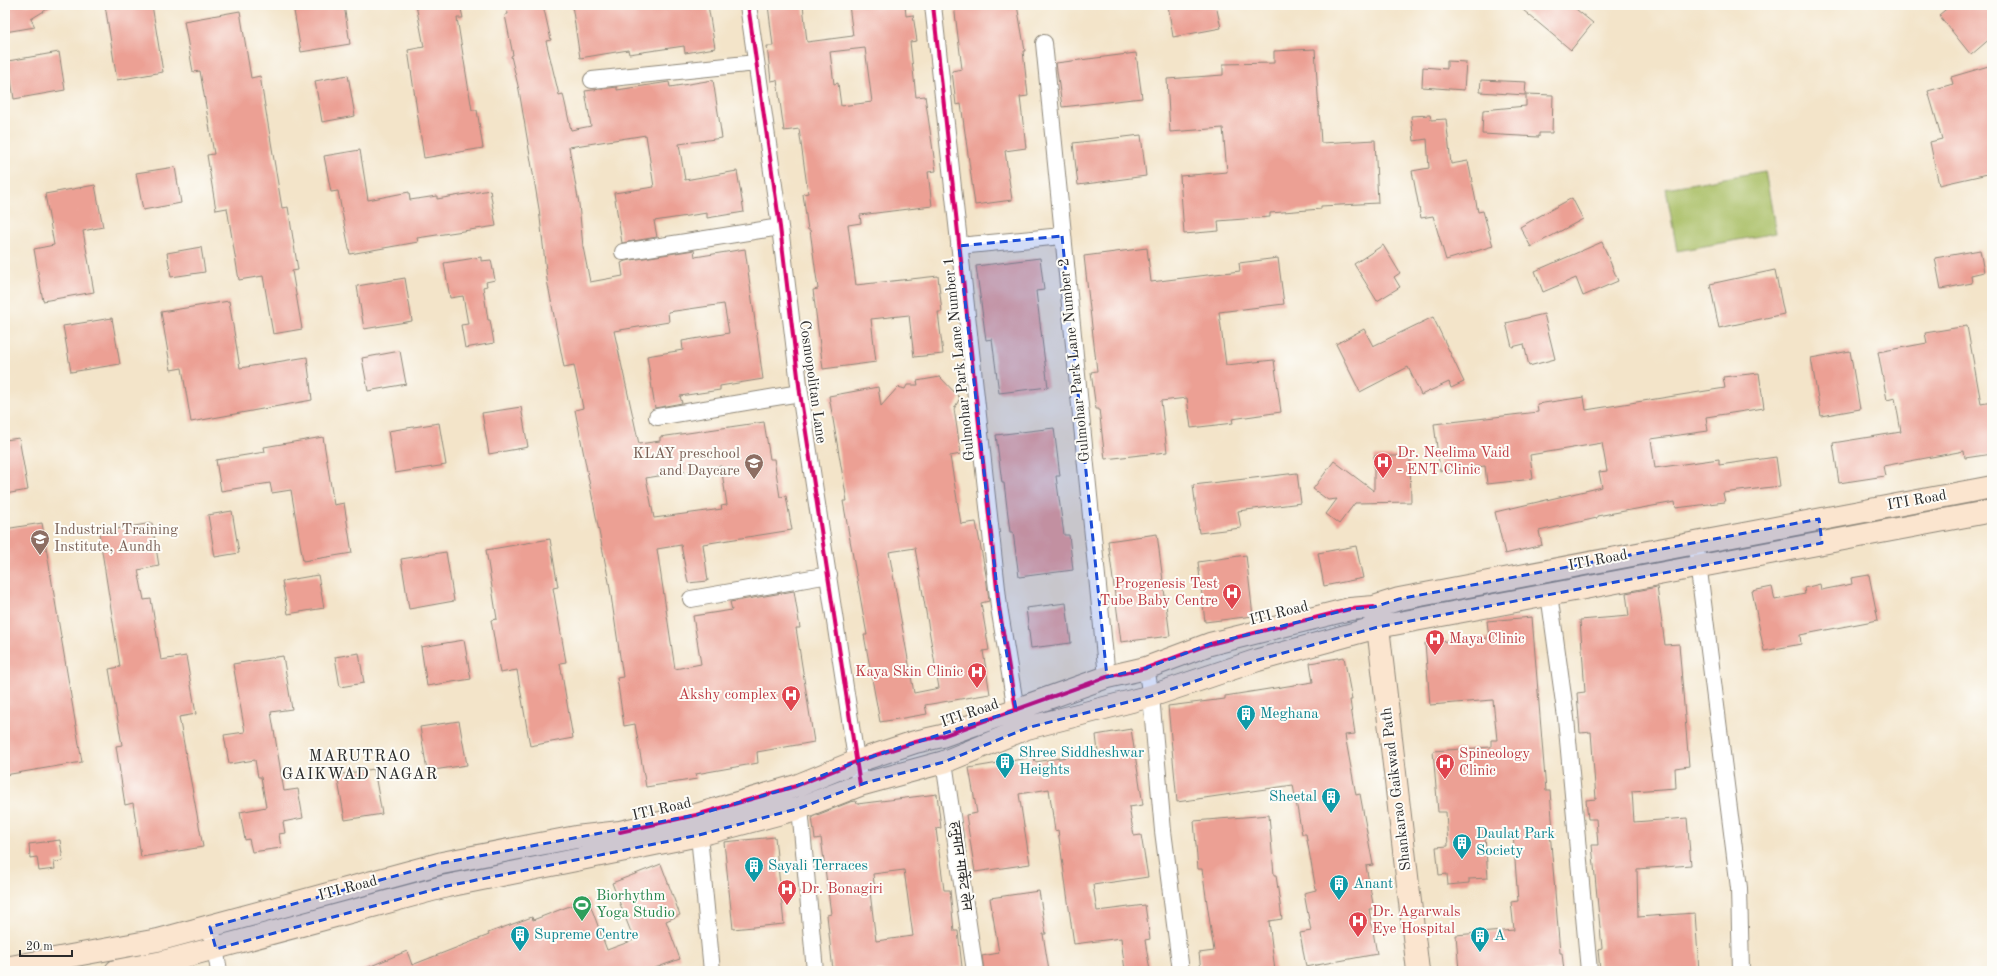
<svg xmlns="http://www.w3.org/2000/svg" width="1997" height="976" font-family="'Old Standard TT','Noto Serif Devanagari',serif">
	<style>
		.green { fill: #a8be63; stroke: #6a7447 }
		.building { fill: #eca094; fill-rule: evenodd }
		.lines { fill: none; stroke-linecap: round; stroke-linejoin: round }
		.street-casing { stroke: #8f887a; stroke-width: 18 }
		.secondary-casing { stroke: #8f887a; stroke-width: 24 }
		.street { stroke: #fff; stroke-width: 16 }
		.secondary { stroke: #fbe5cf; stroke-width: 22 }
		.cycleway-casing { stroke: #fdfcf7; stroke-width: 6 }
		.cycleway { stroke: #d6006c; stroke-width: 4 }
		.marked { fill: #1d4ed8; fill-opacity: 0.2; stroke: #1d4ed8; stroke-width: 3; stroke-dasharray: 8 5; stroke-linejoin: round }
		.labels { text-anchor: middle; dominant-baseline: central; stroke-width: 4; stroke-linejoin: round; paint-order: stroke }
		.street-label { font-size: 15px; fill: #2b2b2b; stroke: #fdfcf7 }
		.health-label { font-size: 15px; fill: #be3a42; stroke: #fdfcf7; text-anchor: start }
		.education-label { font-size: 15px; fill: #785e54; stroke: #fdfcf7; text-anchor: end }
		.culture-label { font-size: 15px; fill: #0d838f; stroke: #fdfcf7; text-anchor: start }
		.leisure-label { font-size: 15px; fill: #27864d; stroke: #fdfcf7; text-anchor: start }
		.neighbourhood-label { font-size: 16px; letter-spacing: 1px; fill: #2b2b2b; stroke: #fdfcf7 }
	</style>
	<rect width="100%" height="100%" fill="#fdfcf7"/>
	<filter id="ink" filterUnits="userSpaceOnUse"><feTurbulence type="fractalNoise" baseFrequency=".025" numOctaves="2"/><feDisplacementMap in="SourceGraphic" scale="8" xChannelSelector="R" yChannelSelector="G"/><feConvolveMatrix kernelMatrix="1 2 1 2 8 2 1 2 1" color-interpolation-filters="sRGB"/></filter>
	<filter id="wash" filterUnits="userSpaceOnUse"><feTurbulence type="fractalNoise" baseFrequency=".012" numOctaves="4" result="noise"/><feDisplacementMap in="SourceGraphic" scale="16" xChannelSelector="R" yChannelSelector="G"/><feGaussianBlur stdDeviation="0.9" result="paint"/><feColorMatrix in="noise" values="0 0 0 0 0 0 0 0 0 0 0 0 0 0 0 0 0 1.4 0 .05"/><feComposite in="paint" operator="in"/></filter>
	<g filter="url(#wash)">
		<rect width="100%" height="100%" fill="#f3e4c9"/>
		<path class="green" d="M1765,171l11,62 -99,18 -11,-63z"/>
		<g id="blocks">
			<path class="building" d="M5,5h49l-23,14 4,8 -30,5z
				M105,5h47l11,67 -46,8z
				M293,5h51l6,39 -49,8z
				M416,5h44l3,13h-6l15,92h5l6,38 -59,10 -16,-108 16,-3z
				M506,5h37l8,35 -5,1 13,54 4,-1 8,36 20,-4 -6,-35 32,-4v3l52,-8 1,5 43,-7 9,58 -43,6 6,36 52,-9 7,41 -37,6v-5l-53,8 3,16 -35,6 -8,-50 40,-6 -8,-52 -77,12 10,57 4,43 7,35 33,-6 -2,-13 4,-2 69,-11 1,7 50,-8 18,130 -43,7v4l-40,6 2,7 -27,5 -8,-52 36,-6 -1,-9 47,-8 -5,-29 -56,8 1,10 -55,9 25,113 21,-3v-4l104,-15 6,37h4l6,38 6,-1 6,34 -89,14 5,37 -20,2 -7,-38 -24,4 18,120 26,-5 -8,-48 39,-6 -2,-8 64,-11 6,37h-4l18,114 -57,10 1,11 -62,11 1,5 -51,8 -11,-63 -11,2 -7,-48 6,-1 -14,-95 -34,-172 8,-2 -9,-43 -10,2 -17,-87 -8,-71 -20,-119 -8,-34 2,-1 -8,-40 3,-1zM721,466l6,39 -6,1 1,3 -68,9 -8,-40z
				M572,5h136l7,43 -30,5 -1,-7 -55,8 -1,-4 -48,8z
				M768,5h35l4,37 46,-6 -4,-31h56l1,11 7,-1 4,26 -7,1 6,55 9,-1 11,75 -8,1 4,34 -72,9 1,8 -13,2 8,60 82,-9 4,36h-4l5,42 -29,3 -5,-42 -38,4 5,43 -53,7 -10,-79 5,-1 -8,-59h-2l-5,-36 5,-1 -9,-64 -15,2 -7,-51 -6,1 -4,-35h6zM865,48l7,54 -31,4 -3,-23 -4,1 -4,-32z
				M954,5h63l8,46h-2l5,45 -8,1 6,51 -21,3 7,49 -37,5 -14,-101 -5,1 -4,-34 10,-2z
				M1168,5h48l5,23 -48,9z
				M1517,5h54l22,18 -22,27z
				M1951,5h41v32l-21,18 -32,-40z
				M240,11l11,67 9,-2 22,132 6,-1 10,63 -6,1 10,58 -29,5 -10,-58 -24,4 -12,-72 -11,2 -9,-55 7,-1 -14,-83 -7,1 -9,-51z
				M1315,49l6,94 54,-3 3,63 -57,3v3l-51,4v4l-52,4 1,10 -35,3 -4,-58 47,-4 -4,-44 -53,4 -3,-53 56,-4v-11l51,-1v-12z
				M59,52l6,38 -51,9 -6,-38z
				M1136,53l6,45 -80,9 -6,-44z
				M1447,61l19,1 -2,28 -42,-3 1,-20 24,2z
				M1992,65v108l-53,12 -9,-43 12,-3 -14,-48 25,-7 -2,-7z
				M348,75l7,41 -33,6 -7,-41z
				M1481,80l45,2 -1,13 -45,-3z
				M1526,94l27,1 -1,38h-13v4l-57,-3 1,-24 43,-4z
				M1430,115l1,5 15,-1 5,45 17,-3 10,51 5,-1 10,35 -47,14 -13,-44 -12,2 -9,-47 17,-3 -2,-29 -13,2 -3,-25z
				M1141,135l5,41 -68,9 -5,-42z
				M360,150l8,50 41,-8 1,8 27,-4v3l53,-9 6,36 -79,12 1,4 -68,12 -12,-63 -7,1 -7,-36z
				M175,167l6,36 -38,7 -7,-37z
				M95,185l8,42 -20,4 11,61 -51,9 -9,-52 20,-4 -9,-51z
				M1572,198l11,21 -52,28 -11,-20z
				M1602,242l16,39 -35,15 -7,-18 -33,14 -8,-21z
				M1383,245l17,28 -6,4 6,10 -23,14 -23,-37z
				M201,247l4,25 -34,5 -4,-24z
				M1147,248l4,34 89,-11 -1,-8 39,-5 6,46 -65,8 7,53 48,-5 7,52 -49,7 1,4 -42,5 -4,-30 -26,3 6,51 -62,7 -6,-50h-3l-5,-37 6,-1 -13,-115z
				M1980,250l4,22 -13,3 1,8 -31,6 -6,-31z
				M481,257v4l10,-1 4,20 -9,2 1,4 -4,1 5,33h2l4,23 -29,5 -4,-23 7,-1 -5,-28 -13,2 -6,-35z
				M1040,258l4,32 -8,1 12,96 -49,6 -7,-54 -6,1 -10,-74z
				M1775,270l9,44 -65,14 -9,-44z
				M405,278l7,43 -48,8 -7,-43z
				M229,301l11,67 67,-11 5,43 -121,22 -9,-54 -11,2 -10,-58z
				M1544,314l11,45 -26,7 -5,-22 -12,3 -6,-24z
				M1433,317l31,65 -13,6 -2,-6 -28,13 -13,-28 -48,25 -24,-48 28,-15 9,17z
				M112,318l8,46 -49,8 -8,-46z
				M1967,326l14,77 11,-2v53l-27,4 -1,-7 -81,15 2,10 -46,7 -6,-40 68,-11 -6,-34 -8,2 -9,-48 49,-9 -2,-10z
				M400,351l6,33 -38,7 -6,-33z
				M1850,351l10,58 -39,7 -10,-58z
				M1759,373l5,35 -58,9 2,14 -57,8 4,29 64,-9v6l57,-8 4,29 -57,7 2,9 -49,6 -1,-6 -78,14v2l-58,13 3,14 -37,9 -10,-42 107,-25 -3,-15 8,-1 -5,-28 -72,12 3,24 -46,5 -2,-18 -45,5 -6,-47 104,-12 -1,-8 47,-7 2,13 139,-22 -2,-11z
				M940,377l20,21 -6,11 7,45 -11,2 11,68 15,-2 10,53 3,26 -8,2 8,47 -6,1 7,43 -65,11 2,9 -47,8 -16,-87h3l-24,-134h4l-18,-105 49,-9 3,19 17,-19 7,2 2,-4h11l-1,-4zM915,548l24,140 -25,5 -25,-141z
				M521,407l7,40 -39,7 -7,-41z
				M439,423l7,42 -51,8 -7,-42z
				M1054,428l6,48h-4l8,59h5l4,35 -54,7 -6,-45h-3l-6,-49h-2l-6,-48z
				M323,437l11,68 10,-2 8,50 -49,8 -12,-71 -19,3 -2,-10 -49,8 -5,-31 49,-8 -1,-5z
				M19,438l9,52 -23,4v-54z
				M1374,456h36l1,46 -56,1 -16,21 -13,-10 11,-15 -9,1 -15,-11 21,-28 40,30z
				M1297,473l4,30 -63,8 3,17 -42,5 -6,-48z
				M232,511l7,42 -24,4 -7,-42z
				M42,523l40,239 -77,13v-246z
				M152,523l7,43 -21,4 6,30 7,-1 10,61 25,-4 10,58 -17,3 24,130 -62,10 -8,-54 -8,2 -9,-59 6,-1 -13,-76 11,-2 -21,-135z
				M1157,534l13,102 -49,6 -13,-101z
				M550,539l8,48 -5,1 13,74 -6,1 13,75 -43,8 -13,-76 -17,3 -9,-53 6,-1 -11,-69z
				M1356,546l7,32 -39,8 -6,-33z
				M446,552l8,49 -45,8 -8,-50z
				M1246,555l7,61 -48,6 -7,-60z
				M318,575l6,33 -36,6 -6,-33z
				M1869,575l9,45 -78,15 1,9 -37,7 -12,-60 20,-4 3,13 30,-6 -1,-6 16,-4 1,6 31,-6 -1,-6z
				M1657,587l8,58 14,-1 10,122 -14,2 1,20 -44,3 2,31 53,-4 4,47 -54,4 1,48 57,-4 4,58h-99l-2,-22 4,-1 -10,-103h6l-2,-26h-8l-2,-19 10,-1 -5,-67 -11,1 -3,-40 8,-1 -5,-72 49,-4 -3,-23z
				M1066,603l5,40 -40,5 -5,-40z
				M1532,617l14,174h4l3,40h-3l10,122h2l2,18h-105l-3,-36 58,-5 -3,-28 7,-1 -5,-67 -28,2 3,42 -19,1v4l-21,2 -1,-11 -8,1 -3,-28 12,-1 -2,-34h-8l-5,-61 58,-4v-7h6l-4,-40 -63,5 -5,-62 64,-5 -2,-17z
				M464,640l7,39 -44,7 -6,-39z
				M359,653l5,30 -24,4 -5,-30z
				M283,656l9,53 -21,3 13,79 14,-2 5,29 -20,4 2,11 -6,1 2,14 -29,4 -3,-13 -4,1 -5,-28 26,-5 -5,-30h-3l-3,-17 -26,4 -5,-29 21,-3 -12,-68z
				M1344,657l8,43h-2l5,34 -10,1 11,60 4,-1 13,71 -7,1 8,43h-5l8,45 -71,13 -6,-34 11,-2 -7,-38 12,-3 -10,-56h-4l-9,-49 -116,17 -9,-96 57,-7v-3l88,-14 -3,-19z
				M459,721l8,44 -40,6 -7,-44z
				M1131,729l12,76 -14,2 5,29 7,-1 7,42 -55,8 4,26 48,-6 5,34 -5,1 5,31h-25l-4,-33 -47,6 -16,-114 -3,1 -6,-42 -30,5 11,70 -55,8 -9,-57 11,-2 -8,-45 65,-11 1,5 63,-10 -2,-17z
				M374,769l8,45 -37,6 -8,-45z
				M937,794l4,34 -5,1 8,61h6l4,41h4l4,36 -34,4h-95l-6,-56 4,-1 -10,-76 -6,1 -3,-22 38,-15 6,-1 1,3zM904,870l9,66 -37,5 -6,-49h5l-2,-18z
				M1269,815l5,60h2l6,44 -13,2 6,50h-74l-2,-18 15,-2 -12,-82h-4l-4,-48z
				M775,837l9,87 -51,5 -9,-87z
				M60,840l3,21 -9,1 1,7 -16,2 -2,-14 -7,1 -1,-14z
				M661,864l19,51 -14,6 14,38 -33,12h-288l48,-20 5,14 77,-30 -1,-2 44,-16 1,3 55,-21 19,51 27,-10 -22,-57z
				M1039,891l7,43h-3l6,37h-65l-2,-15 17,-3 -9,-55z"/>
		</g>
	</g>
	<g filter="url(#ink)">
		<use href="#blocks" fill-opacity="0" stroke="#8f887a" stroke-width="1"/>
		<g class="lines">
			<defs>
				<path id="street" d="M748,5l32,222 20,166 60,392
					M933,5l66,602 17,103
					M1044,43l63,634
					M592,80l164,-17
					M959,246l103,-10
					M623,252l157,-25
					M657,417l143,-24
					M1697,555l42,333 2,83
					M1549,594l17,124 23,253
					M691,599l138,-24
					M1146,668l5,28 12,135 18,140
					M944,762l31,209
					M800,808l15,163
					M698,825l14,146
					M213,937l6,34"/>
				<path id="secondary" d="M1375,613l3,14 40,344
					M5,968l153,-28 284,-77 134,-26 44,-5 76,-17 100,-29 59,-24 60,-20 27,-6 165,-59 39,-9 64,-24 140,-35 24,-2 25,-8 593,-112
					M116,971l47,-9 284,-76 252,-51 101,-27 60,-23 84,-23 83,-34 124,-32 107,-36 120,-33 614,-116"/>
			</defs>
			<use href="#street" class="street-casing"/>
			<use href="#secondary" class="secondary-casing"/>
			<use href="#street" class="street"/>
			<use href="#secondary" class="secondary"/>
			<defs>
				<path id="cycleway" d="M748,5l32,222 20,166 60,392
					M933,5l66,602 17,103
					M620,832l76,-17 100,-29 59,-24 60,-20 27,-6 165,-59 39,-9 64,-24 140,-35 24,-2"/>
			</defs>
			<use href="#cycleway" class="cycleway-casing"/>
			<use href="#cycleway" class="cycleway"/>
		</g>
	</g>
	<path class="marked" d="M1062,236l45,441 39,-9 64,-24 140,-35 24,-2 25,-8 420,-80 3,24 -444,84 -120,33 -107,36 -124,32 -83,34 -79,21 -65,25 -101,27 -252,51 -231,63 -6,-22 232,-64 254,-48 100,-29 59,-24 161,-52 -17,-103 -40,-361z"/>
	<defs>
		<symbol id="hospital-pin" viewBox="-11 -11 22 30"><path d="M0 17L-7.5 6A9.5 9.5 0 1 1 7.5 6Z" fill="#e0444e" stroke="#fdfcf7"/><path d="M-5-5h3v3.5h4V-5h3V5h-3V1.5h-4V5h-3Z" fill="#fff"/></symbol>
		<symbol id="school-pin" viewBox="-11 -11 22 30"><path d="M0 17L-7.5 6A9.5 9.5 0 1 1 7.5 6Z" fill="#8d6e63" stroke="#fdfcf7"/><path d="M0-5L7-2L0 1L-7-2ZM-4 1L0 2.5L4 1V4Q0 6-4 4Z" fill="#fff"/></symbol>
		<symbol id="university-pin" viewBox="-11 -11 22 30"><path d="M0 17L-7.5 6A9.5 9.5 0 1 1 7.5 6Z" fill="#8d6e63" stroke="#fdfcf7"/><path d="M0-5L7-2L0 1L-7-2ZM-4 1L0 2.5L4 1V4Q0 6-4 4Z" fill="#fff"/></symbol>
		<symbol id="building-pin" viewBox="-11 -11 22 30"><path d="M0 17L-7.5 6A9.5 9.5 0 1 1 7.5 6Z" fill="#0f9aa8" stroke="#fdfcf7"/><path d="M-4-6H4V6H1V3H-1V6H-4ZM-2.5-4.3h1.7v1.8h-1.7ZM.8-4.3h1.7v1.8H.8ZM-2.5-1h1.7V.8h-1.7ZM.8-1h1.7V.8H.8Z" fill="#fff"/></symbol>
		<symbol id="stadium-pin" viewBox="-11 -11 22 30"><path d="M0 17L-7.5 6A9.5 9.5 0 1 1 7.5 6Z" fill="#2e9e5b" stroke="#fdfcf7"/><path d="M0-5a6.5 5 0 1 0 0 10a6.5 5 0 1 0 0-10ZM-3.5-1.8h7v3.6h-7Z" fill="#fff"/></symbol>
	</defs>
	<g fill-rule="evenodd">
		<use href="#hospital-pin" x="1372" y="451" width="22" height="30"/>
		<use href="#school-pin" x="743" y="452" width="22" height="30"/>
		<use href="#university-pin" x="29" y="528" width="22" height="30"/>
		<use href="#hospital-pin" x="1221" y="582" width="22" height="30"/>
		<use href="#hospital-pin" x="1424" y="628" width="22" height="30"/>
		<use href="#hospital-pin" x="966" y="661" width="22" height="30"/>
		<use href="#hospital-pin" x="780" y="684" width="22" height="30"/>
		<use href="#building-pin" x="1235" y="703" width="22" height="30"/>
		<use href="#building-pin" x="994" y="751" width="22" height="30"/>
		<use href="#hospital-pin" x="1434" y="752" width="22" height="30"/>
		<use href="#building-pin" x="1320" y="786" width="22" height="30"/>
		<use href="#building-pin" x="1451" y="832" width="22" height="30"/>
		<use href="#building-pin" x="743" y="855" width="22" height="30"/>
		<use href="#building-pin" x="1328" y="873" width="22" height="30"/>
		<use href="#hospital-pin" x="776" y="878" width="22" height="30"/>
		<use href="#stadium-pin" x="571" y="894" width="22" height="30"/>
		<use href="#hospital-pin" x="1347" y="910" width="22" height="30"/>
		<use href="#building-pin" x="509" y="924" width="22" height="30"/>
		<use href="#building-pin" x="1469" y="925" width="22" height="30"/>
	</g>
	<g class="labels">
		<g class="street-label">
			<text transform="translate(960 359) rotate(-96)">Gulmohar Park Lane Number 1</text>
			<text transform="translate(1075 360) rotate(-96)">Gulmohar Park Lane Number 2</text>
			<text transform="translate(812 382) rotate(82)">Cosmopolitan Lane</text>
			<text transform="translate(1917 501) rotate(-10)">ITI Road</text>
			<text transform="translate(1598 561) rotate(-11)">ITI Road</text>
			<text transform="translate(1279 614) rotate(-14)">ITI Road</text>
			<text transform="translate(970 714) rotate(-19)">ITI Road</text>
			<text transform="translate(1397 789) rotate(-97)">Shankarao Gaikwad Path</text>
			<text transform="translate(662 810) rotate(-13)">ITI Road</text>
			<text transform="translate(960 866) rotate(82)">हनुमान मार्केट लेन</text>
			<text transform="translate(348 889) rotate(-15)">ITI Road</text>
		</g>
		<g class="health-label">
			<text x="1397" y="453">Dr. Neelima Vaid<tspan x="1397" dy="17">- ENT Clinic</tspan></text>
			<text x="1218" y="584" text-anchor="end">Progenesis Test<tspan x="1218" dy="17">Tube Baby Centre</tspan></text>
			<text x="1449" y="639">Maya Clinic</text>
			<text x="963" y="672" text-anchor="end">Kaya Skin Clinic</text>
			<text x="777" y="695" text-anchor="end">Akshy complex</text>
			<text x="1459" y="754">Spineology<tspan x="1459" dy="17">Clinic</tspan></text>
			<text x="801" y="889">Dr. Bonagiri</text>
			<text x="1372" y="912">Dr. Agarwals<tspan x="1372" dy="17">Eye Hospital</tspan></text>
		</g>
		<g class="education-label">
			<text x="740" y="454">KLAY preschool<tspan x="740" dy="17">and Daycare</tspan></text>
			<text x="54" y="530" text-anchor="start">Industrial Training<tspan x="54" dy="17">Institute, Aundh</tspan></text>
		</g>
		<g class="culture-label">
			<text x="1260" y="714">Meghana</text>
			<text x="1019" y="753">Shree Siddheshwar<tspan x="1019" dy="17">Heights</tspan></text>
			<text x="1317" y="797" text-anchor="end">Sheetal</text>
			<text x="1476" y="834">Daulat Park<tspan x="1476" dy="17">Society</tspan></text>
			<text x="768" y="866">Sayali Terraces</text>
			<text x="1353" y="884">Anant</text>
			<text x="534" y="935">Supreme Centre</text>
			<text x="1494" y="936">A</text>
		</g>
		<g class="leisure-label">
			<text x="596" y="896">Biorhythm<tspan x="596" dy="17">Yoga Studio</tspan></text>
		</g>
		<g class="neighbourhood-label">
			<text x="360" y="757">MARUTRAO<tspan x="360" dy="18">GAIKWAD NAGAR</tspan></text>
		</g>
	</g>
	<rect width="1997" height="976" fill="none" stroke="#fdfcf7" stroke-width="20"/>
	<path d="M20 950v6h52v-6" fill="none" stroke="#2b2b2b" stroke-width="2"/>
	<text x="26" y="950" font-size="12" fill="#2b2b2b" stroke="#fdfcf7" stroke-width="3" paint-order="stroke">20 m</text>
</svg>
